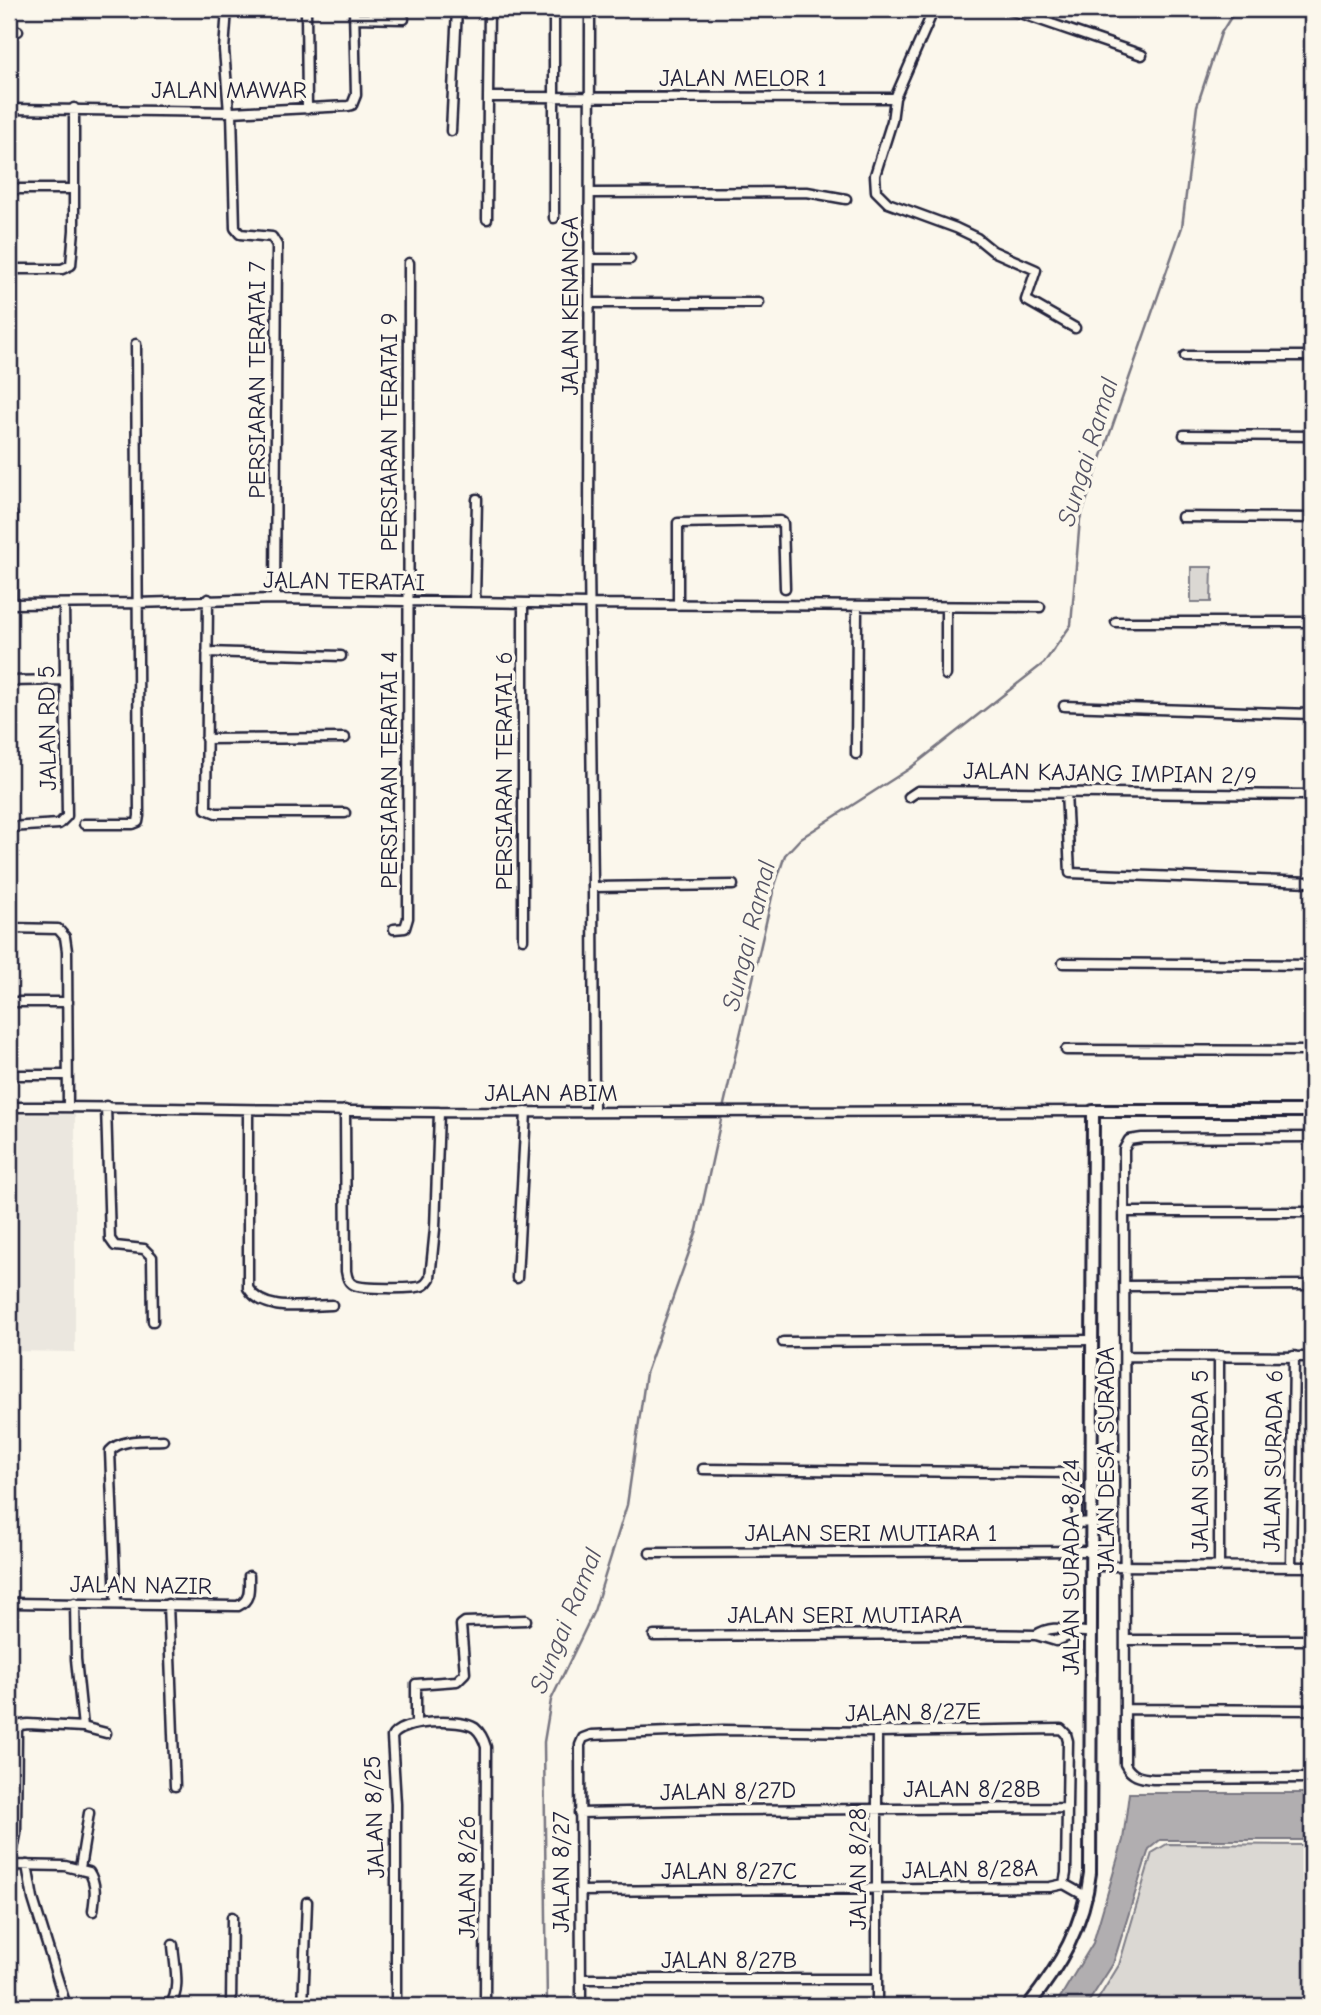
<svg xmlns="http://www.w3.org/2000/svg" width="1321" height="2015" font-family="'Comic Neue',sans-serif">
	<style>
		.built { fill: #ebe7df }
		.green { fill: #dbd8d3; stroke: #7e7d87; stroke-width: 2 }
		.water { fill: #b1aeb0; stroke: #787681; stroke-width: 2 }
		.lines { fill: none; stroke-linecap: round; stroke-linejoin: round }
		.stream { stroke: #787681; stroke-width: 2.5 }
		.street-casing { stroke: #22223b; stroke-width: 13 }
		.secondary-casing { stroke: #22223b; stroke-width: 16 }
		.street { stroke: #fbf7ec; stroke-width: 8 }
		.secondary { stroke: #fbf7ec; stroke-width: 10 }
		.labels { text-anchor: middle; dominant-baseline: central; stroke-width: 7; stroke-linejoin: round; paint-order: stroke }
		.street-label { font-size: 24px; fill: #22223b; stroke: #fbf7ec }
		.water-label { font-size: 26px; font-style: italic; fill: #545364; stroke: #fbf7ec }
	</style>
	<rect width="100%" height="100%" fill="#fbf7ec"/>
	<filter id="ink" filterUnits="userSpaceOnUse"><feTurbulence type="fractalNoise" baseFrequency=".0143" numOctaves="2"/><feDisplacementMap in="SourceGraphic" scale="14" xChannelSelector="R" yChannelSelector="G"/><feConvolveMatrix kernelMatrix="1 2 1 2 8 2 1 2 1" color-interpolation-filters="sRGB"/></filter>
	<g filter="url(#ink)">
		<path class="built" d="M75,1114v238l-66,-1v-236z"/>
		<path class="green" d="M1191,567h21l-1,35h-20z
			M1167,1844l145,1v161h-218l25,-41 33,-112z"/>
		<path class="water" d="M1129,1793h183v47h-152l-11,9 -36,115 -27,42h-31l38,-63 30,-103z"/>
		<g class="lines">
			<path class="stream" d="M723,1109l51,-221 11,-33 16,-17 108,-69 135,-106 27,-38 9,-106 102,-292 15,-121 24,-73 15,-24
				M547,2006l-3,-264 7,-42 43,-89 33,-106 19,-132 51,-143 25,-115"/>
			<defs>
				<path id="street" d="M227,9l-3,41 5,62
					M306,9l1,100
					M489,9l-1,88 407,1
					M590,9l-1,554 4,324 140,-2
					M934,9l-39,89 -3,23 -17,54 1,16 12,12 68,25 21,10 16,13 43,19 -10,30 49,28
					M1008,9l134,46
					M354,18l50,1
					M9,33l9,-2
					M9,109l223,3 116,-6 4,-1 4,-10 -2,-86
					M232,112l3,116 5,6 32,3 5,8 -2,354
					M451,131l6,-122
					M9,189h65
					M590,193l217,-1 39,7
					M554,218v-209
					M487,219l1,-122
					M590,259h40
					M9,269h53l9,-4 3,-35v-122
					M590,303h169
					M1185,356h127
					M1184,435l128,1
					M1182,517l130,1
					M208,599l-2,210 10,4h129
					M475,602l2,-103
					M523,603v336
					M9,604l127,-1 139,-4 314,5 451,3
					M11,604l1,-89
					M678,605v-82l102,-2 3,2 2,65
					M1116,622h196
					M207,652l134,4
					M946,675v-68
					M9,681l55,-1
					M1064,706l248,8
					M206,739l139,-1
					M856,754l1,-148
					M1066,792l4,81 242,9
					M909,797l9,-6 394,4
					M84,824h49l5,-2 1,-6 -3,-472
					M9,827l50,-3 8,-8 -3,-212
					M593,887l1,224
					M9,928l49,1 7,8 2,14 1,156
					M394,929l11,-1 3,-10 1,-655
					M1063,963l249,2
					M9,1002h59
					M1066,1050l246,1
					M9,1075h58
					M106,1106l4,133 5,7 29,3 8,8 1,64
					M9,1107c143,-1 287,4 430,5 218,1 436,-1 654,-1
					M345,1110l1,161c1,6 2,11 8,14 8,4 60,4 68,1 5,-2 5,-4 8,-8l5,-49 4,-117
					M248,1111v177c16,26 57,17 84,17
					M1312,1137l-170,1 -13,2 -5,9 1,615c6,12 15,14 28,15l159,-1
					M1124,1212h188
					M517,1278l9,-166
					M1125,1286l187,-1
					M783,1342l310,-2
					M1125,1356l187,1
					M1093,1456l32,1
					M703,1469l374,4v50l16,-1
					M650,1553l442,-2
					M1092,1566l220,1
					M1219,1567v-211
					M1291,1567l3,-211
					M9,1603l229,3c13,-6 11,-17 11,-30
					M75,1603l1,56 7,68 23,6
					M116,1603l-6,-152c11,-13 37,-10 53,-11
					M168,1604l7,182
					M1036,1635c20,-13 33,-2 55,-3
					M654,1636l310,-2 72,1 20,6 20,-8
					M1126,1640h186
					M1125,1709l187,1
					M416,1724v-40l41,-3 8,-8 -4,-48 4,-3 61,-2
					M877,1732v274
					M579,1813l144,-3 344,-2
					M9,1865l56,1 24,6c8,12 6,25 4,39
					M10,1865l6,-31 1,-105 4,-4 7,-1 55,3
					M27,1865l6,34 33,107
					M80,1868l9,-55
					M581,1891l469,-4 14,-3
					M581,1979h296
					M169,2006c13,-14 5,-44 4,-61
					M231,2006l1,-89
					M303,2006l4,-104
					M396,2006v-202l-4,-67c8,-17 68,-19 83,-9 6,5 9,12 11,19l-1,259
					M581,2006l-1,-261 3,-7 8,-3 132,-5 154,2 184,-3 5,5 2,7 -2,132 -2,11 23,13"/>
				<path id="secondary" d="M1028,2006c32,-40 56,-81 62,-133l3,-762h219"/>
			</defs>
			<use href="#street" class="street-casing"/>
			<use href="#secondary" class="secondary-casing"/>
			<use href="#street" class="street"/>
			<use href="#secondary" class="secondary"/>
		</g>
	</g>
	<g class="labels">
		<g class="street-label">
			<text x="743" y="78">JALAN MELOR 1</text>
			<text x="229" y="90">JALAN MAWAR</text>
			<text transform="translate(570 306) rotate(-90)">JALAN KENANGA</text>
			<text transform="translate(257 380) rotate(-90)">PERSIARAN TERATAI 7</text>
			<text transform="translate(389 432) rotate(-90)">PERSIARAN TERATAI 9</text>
			<text transform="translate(344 581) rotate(1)">JALAN TERATAI</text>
			<text transform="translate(47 728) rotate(-91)">JALAN RD 5</text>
			<text transform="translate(389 770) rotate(-90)">PERSIARAN TERATAI 4</text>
			<text transform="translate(504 771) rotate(-90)">PERSIARAN TERATAI 6</text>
			<text transform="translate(1110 773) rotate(1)">JALAN KAJANG IMPIAN 2/9</text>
			<text x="551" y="1093">JALAN ABIM</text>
			<text transform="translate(1106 1460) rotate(-90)">JALAN DESA SURADA</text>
			<text transform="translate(1200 1461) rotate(-90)">JALAN SURADA 5</text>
			<text transform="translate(1273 1461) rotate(-89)">JALAN SURADA 6</text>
			<text x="871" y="1533">JALAN SERI MUTIARA 1</text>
			<text transform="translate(1071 1567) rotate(-90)">JALAN SURADA 8/24</text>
			<text transform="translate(141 1585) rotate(1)">JALAN NAZIR</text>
			<text x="845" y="1615">JALAN SERI MUTIARA</text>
			<text transform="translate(913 1712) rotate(-1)">JALAN 8/27E</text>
			<text x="972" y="1789">JALAN 8/28B</text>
			<text transform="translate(728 1791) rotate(-1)">JALAN 8/27D</text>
			<text transform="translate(374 1817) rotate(-92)">JALAN 8/25</text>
			<text transform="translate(858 1869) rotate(-90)">JALAN 8/28</text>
			<text transform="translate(970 1869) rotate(-1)">JALAN 8/28A</text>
			<text x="729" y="1871">JALAN 8/27C</text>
			<text transform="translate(561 1872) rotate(-90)">JALAN 8/27</text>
			<text transform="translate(467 1877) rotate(-90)">JALAN 8/26</text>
			<text x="729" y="1960">JALAN 8/27B</text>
		</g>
		<g class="water-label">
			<text transform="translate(1088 452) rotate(-73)">Sungai Ramal</text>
			<text transform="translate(749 936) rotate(-76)">Sungai Ramal</text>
			<text transform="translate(566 1621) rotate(-68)">Sungai Ramal</text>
		</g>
	</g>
	<rect width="1321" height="2015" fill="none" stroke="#fbf7ec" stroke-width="35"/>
	<rect x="18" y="18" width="1286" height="1980" fill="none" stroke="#22223b" stroke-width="2.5" filter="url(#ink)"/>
</svg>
